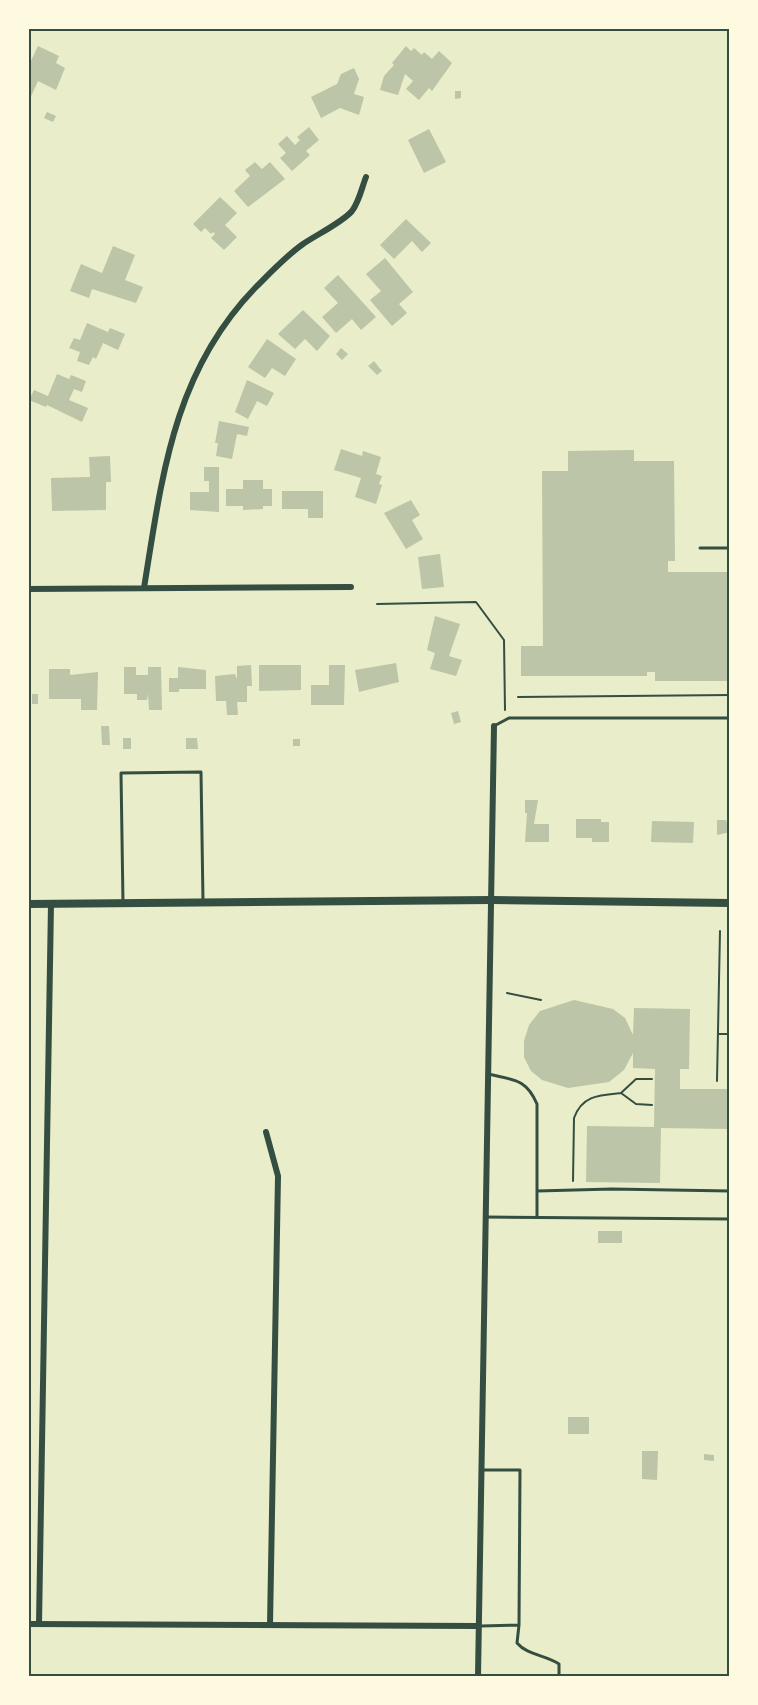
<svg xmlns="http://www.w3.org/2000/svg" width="758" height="1705" font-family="'Roboto Condensed',sans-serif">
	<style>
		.building { fill: #bcc5a7 }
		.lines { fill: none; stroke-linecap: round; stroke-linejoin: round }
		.path { stroke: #344e41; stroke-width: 2 }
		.service { stroke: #344e41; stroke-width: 3 }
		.minor { stroke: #344e41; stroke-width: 6 }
		.tertiary { stroke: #344e41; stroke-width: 8 }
		.neatline { fill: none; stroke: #344e41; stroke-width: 2 }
	</style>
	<rect width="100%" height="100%" fill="#e9edc9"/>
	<path class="building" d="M38,46l21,10 -3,7 9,5 -9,22 -18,-9 -10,22v-36z
		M406,46l5,5 3,-3 8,7 2,-3 8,7 7,-8 13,12 -20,28 -3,-3 -10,12 -13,-11 7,-8 -8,-7 -7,21 -18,-5 4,-14 10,-11 -2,-2z
		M354,68l5,11 -5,15 10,3 -5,18 -19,-7 -19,10 -10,-21 26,-13 4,-10z
		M455,91h6v7l-6,1z
		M47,112l9,4 -3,6 -9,-4z
		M309,127l10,13 -13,11 4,4 -18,16 -12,-13 6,-5 -8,-9 9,-8 8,9 5,-5 -3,-3z
		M429,129l17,33 -22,11 -16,-33z
		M255,162l7,7 8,-7 15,17 -37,28 -14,-16 16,-15 -5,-6z
		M220,197l17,16 -12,12 12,12 -13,13 -13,-12 4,-4 -2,-2 -2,2 -6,-6 -4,4 -8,-8z
		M406,219l25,24 -9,9 -10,-11 -18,18 -14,-14z
		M113,246l22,9 -10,25 18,7 -7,16 -44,-14 -3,9 -19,-7 11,-27 21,9z
		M385,258l28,34 -14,12 8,9 -15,13 -22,-26 11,-9 -15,-17z
		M338,275l38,42 -15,13 -9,-11 -16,14 -14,-16 16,-14 -14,-15z
		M303,310l27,26 -13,15 -12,-12 -10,10 -17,-15z
		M87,323l21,9 2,-4 15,6 -7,16 -15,-7 -7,16 -3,-2 -4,8 -12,-4 3,-9 -11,-4 5,-10 6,2z
		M267,339l29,20 -11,17 -13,-8 -7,10 -17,-11z
		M341,348l7,6 -6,6 -6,-6z
		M374,361l8,10 -5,4 -9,-9z
		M57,374l12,5 2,-4 15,6 -4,11 -8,-3 -5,11 19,8 -6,14 -35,-17 -1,2 -17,-7 5,-10 14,6z
		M247,380l27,13 -7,13 -10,-5 -9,18 -13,-7z
		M219,421l30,6 -2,9 -10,-2 -5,25 -16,-3 2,-13h-3z
		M341,449l21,7 1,-5 18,6 -5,17 6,2 -3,8 3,1 -6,19 -21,-7 6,-19 -27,-8z
		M634,450v11h40l1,100h-7v11h62v109h-75v-9h-8v4h-126v-30h22l-1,-175h26v-20z
		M110,456l1,26h-5v28l-54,1 -1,-33 39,-1 -1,-20z
		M204,467h15v45l-29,-2v-18h19v-11h-5z
		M243,480h20v9h9v17h-9v3l-20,1v-4h-17v-17h17z
		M282,491h41v27h-15v-9h-26z
		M411,500l9,15 -8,5 11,19 -17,10 -22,-36z
		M440,554l4,33 -22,2 -4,-32z
		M435,616l25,8 -11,32 13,4 -6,16 -26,-7 5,-16 -8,-3z
		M396,663l3,19 -40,10 -4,-22z
		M251,665l1,21h-5v16h-10l1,13h-11l-1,-14h-10l-1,-25 20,-2 2,5v-13z
		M259,665h42v25l-42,1z
		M329,665h16l-1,40h-33v-20h18z
		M124,667h12v8h12v-8h13l1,43h-13l-1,-16 -1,6h-10v-6h-13z
		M178,667l28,3v19h-27v3h-10v-14h9z
		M49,669h21v6l28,-3 -1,38h-16v-11h-32z
		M32,694h6v10h-6z
		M458,711l3,11 -7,2 -3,-11z
		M101,726h8l1,19h-8z
		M123,738h8v11h-8z
		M186,738h11l1,11h-12z
		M293,739h7v7h-7z
		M525,800h13l-4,24h15v18h-24l2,-29h-2z
		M576,819h25v3h8v20h-17v-4h-16z
		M717,820h9l4,12 -13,3z
		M652,821l42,1 -1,21 -42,-1z
		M574,1000l39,9 12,9 8,17 1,-27 56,1 -1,60h-9v20h50v40l-69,-1 -1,55 -74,-1 1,-56 67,1 1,-58 -22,-1v-15l-9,17 -15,12 -41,6 -26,-8 -11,-9 -7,-14v-16l5,-16 11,-14z
		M598,1231h24v12h-24z
		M568,1417h21v17h-21z
		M642,1451h16l-1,29 -15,-1z
		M704,1454l10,1v6l-10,-1z"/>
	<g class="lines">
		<path class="path" d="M377,604l99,-2 28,38 1,70
			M518,697l212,-2
			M507,993l34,7
			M718,1034h12
			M652,1079h-16l-15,14 15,11 16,1
			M717,1081l3,-150
			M573,1181l1,-63c8,-23 26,-23 47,-25"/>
		<path class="service" d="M700,548h30
			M494,726l15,-8h221
			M123,903l-2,-130 80,-1 2,129
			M488,1074c25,6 38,4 49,30v113
			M537,1191l75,-2 118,2
			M485,1217l245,2
			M519,1625l-2,18c10,12 29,12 42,21v12
			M481,1626l38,-1 1,-155h-37"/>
		<path class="minor" d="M144,588c18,-111 29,-216 112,-301 15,-15 30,-31 47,-43 13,-9 40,-22 49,-33 7,-9 10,-24 14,-34
			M28,589l323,-2
			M266,1132l12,44 -8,449
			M28,1624l450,2
			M39,1624l12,-720
			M478,1676l16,-950"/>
		<path class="tertiary" d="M28,904l464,-4 238,3"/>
	</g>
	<rect width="758" height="1705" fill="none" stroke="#fefae0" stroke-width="60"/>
	<rect x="30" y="30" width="698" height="1645" class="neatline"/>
</svg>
